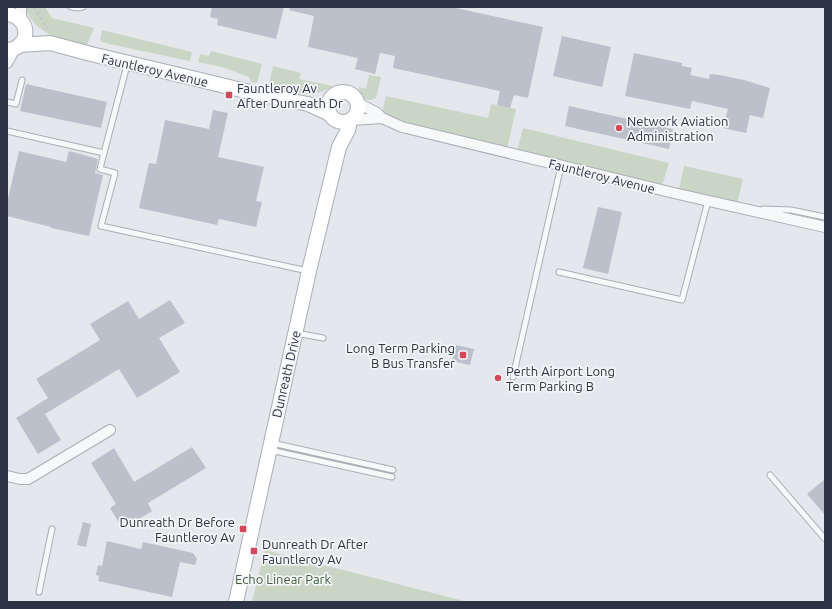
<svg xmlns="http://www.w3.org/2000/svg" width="832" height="609" font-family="Ubuntu,sans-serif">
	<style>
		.green { fill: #c9d6c5 }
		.building { fill: #bbc0ca }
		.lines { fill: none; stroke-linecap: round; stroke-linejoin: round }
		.lane-casing { stroke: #a9aeb7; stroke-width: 7 }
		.street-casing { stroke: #a9aeb7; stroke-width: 12 }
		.secondary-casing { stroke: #a9aeb7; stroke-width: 16 }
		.path { stroke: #c2c5cb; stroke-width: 2; stroke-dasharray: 3 3; stroke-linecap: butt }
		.lane { stroke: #f7f8fa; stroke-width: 5 }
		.street { stroke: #f7f8fa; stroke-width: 10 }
		.secondary { stroke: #fff; stroke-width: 14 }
		.poi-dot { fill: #d1495b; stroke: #f4f6f9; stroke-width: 1.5 }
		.labels { text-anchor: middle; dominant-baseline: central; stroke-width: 3.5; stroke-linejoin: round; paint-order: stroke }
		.street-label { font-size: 13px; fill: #2b3445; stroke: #f4f6f9 }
		.poi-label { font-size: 13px; fill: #2b3445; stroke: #f4f6f9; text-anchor: start }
		.park-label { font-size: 13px; fill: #3f6138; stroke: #f4f6f9 }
	</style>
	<rect width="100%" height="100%" fill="#e4e7ec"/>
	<path class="green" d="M25,7h20l7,11 42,10 -8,19c-25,-8 -52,-13 -61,-40z
		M102,30l90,22 -2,9 -81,-17 -9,-3z
		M211,51l51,13 -5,19 -6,-1 -2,-5 -11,-4 -16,-6 -24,-5 2,-8 9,2z
		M273,66l28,7 -2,6 34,7c-20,13 -43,7 -65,2z
		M369,75l12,2 -5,21c-9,5 -17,0 -17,-11l7,2z
		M386,96l102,22 3,-14 25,5 -9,40 -115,-29 -8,-7 -1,-5z
		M523,128l146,35 -7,23 -145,-35z
		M684,166l59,13 -7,28 -58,-13z
		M265,550l203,52h-216z"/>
	<path class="building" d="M212,7h72l-8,32 -59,-14 1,-6 -8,-2z
		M290,7h161l92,20 -15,71 -14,-3 -4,13 -13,-3 3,-14 -107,-23 2,-12 -15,-3 -5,21 -20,-5 3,-11 -50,-11 6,-31 -25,-6z
		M562,36l49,11 -9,40 -49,-11z
		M634,53l48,10v3l10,2 -2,7 19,4 1,-5 10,1 24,5 26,8 -7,30 -13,-3 -4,18 -23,-5 5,-19 -36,-8 -2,8 -65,-13z
		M26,84l81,18 -6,26 -81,-17z
		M569,106l104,23 -4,20 -104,-23z
		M213,110l15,3 -10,44 46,10 -8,34 6,1 -6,25 -37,-8 -2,6 -78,-17 10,-45 7,1 9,-44 44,9z
		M19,151l47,11 3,-11 29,8 -3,14 8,2 -14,61 -38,-8v-1l-44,-11v-13z
		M598,207l24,5 -14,62 -25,-6z
		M170,300l15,23 -26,15 21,34 -43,26 -18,-29 -74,45 16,26 -23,14 -22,-36 32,-20 -12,-19 64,-39 -10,-16 38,-23 11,18z
		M456,345l18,4 -4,16 -18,-4z
		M192,447l14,21 -58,35 4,8 -23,14 -5,-8 -6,4 -8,-13 6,-4 -25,-41 23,-15 20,34z
		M825,479v36l-18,-21z
		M83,522l8,2 -5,23 -9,-2z
		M107,541l34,8 2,-7 50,11 4,6 -2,6 -15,-3 -8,35 -74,-16 1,-5 -3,-1 2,-10 4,1z"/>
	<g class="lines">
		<defs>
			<path id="lane" d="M71,7l7,1 5,-1
				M7,102l9,2 6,-24
				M7,131l97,22 -4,16 15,4 -14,53 207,45
				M104,153l23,-88
				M763,209l28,1 34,7
				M559,272l123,28 26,-99
				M296,333l27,5
				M513,377l48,-211
				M272,443l121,27
				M270,450l122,27
				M770,475l55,64
				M39,592l13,-63"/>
			<path id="street" d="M21,7v13
				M7,63l8,-14
				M358,103l19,10 5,5
				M352,120l30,-2 20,9 276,67 147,33
				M7,476l13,3h8l82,-49"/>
			<path id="secondary" d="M7,14c25,3 24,35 0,36
				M19,45l31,-2 41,11 101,24 70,17 46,9 22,10
				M328 107a15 15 0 1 1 30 0a15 15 0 1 1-30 0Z
				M236,602l73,-331 30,-124 9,-17 2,-9"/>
		</defs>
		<use href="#lane" class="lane-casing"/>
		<use href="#street" class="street-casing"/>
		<use href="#secondary" class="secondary-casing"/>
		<path class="path" d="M34,7l12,20 5,4"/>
		<use href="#lane" class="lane"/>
		<use href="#street" class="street"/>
		<use href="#secondary" class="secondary"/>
	</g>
	<g class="poi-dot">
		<rect x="225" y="91" width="8" height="8" rx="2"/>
		<circle cx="619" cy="128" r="4"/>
		<rect x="459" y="351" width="8" height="8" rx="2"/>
		<circle cx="498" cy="378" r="4"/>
		<rect x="239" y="525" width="8" height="8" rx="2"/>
		<rect x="250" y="547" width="8" height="8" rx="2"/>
	</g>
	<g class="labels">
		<g class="street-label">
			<text transform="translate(155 70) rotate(13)">Fauntleroy Avenue</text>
			<text transform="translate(602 176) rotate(14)">Fauntleroy Avenue</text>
			<text transform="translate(286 374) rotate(-77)">Dunreath Drive</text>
		</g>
		<g class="poi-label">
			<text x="237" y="88">Fauntleroy Av<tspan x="237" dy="15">After Dunreath Dr</tspan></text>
			<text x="627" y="121">Network Aviation<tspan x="627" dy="15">Administration</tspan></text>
			<text x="455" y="348" text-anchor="end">Long Term Parking<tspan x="455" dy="15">B Bus Transfer</tspan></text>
			<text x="506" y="371">Perth Airport Long<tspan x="506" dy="15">Term Parking B</tspan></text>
			<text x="235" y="522" text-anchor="end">Dunreath Dr Before<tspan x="235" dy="15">Fauntleroy Av</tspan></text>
			<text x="262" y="544">Dunreath Dr After<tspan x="262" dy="15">Fauntleroy Av</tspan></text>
		</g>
		<g class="park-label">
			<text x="283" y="579">Echo Linear Park</text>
		</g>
	</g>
	<rect width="832" height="609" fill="none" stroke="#2b3445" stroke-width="16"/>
</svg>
